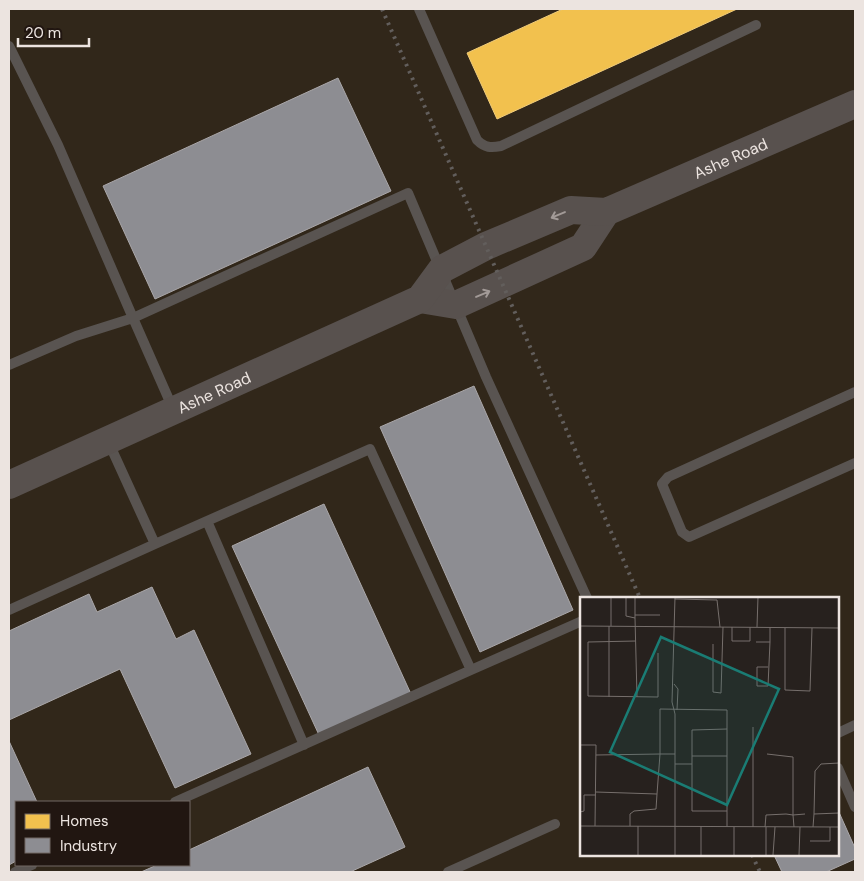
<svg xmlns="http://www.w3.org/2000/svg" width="864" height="881" font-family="'DM Sans',sans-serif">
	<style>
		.industrial { fill: #31271a; fill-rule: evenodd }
		.homes { fill: #f2c14e; stroke: #f0cc7a }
		.industry { fill: #8d8d92; stroke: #aaa7a9 }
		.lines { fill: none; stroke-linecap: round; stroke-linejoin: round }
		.lane { stroke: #595451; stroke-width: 10 }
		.secondary { stroke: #58514e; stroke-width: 28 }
		.rail { stroke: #625e5c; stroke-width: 4; stroke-dasharray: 2.5 5; stroke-linecap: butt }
		.oneway { stroke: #a29a97 }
		.labels { text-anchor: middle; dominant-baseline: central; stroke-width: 5; stroke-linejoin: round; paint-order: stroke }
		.street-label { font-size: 16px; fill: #ece4e0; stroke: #211611 }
		.inset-road { fill: none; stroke: #766f6c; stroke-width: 1 }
		.view { fill: #1a7c74; fill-opacity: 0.15; stroke: #1a7c74; stroke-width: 2.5 }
		.inset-edge { fill: none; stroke: #ece4e0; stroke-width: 2.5 }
	</style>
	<rect width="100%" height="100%" fill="#27211e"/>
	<path class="industrial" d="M9,9h846v863h-846zM582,598h256v257h-256zM16,802h173v63h-173z"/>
	<path class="homes" d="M563,9h174l-240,110 -30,-66z"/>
	<path class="industry" d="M338,78l53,113 -236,108 -52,-113z
		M474,386l99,224 -93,42 -100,-225z
		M324,504l87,190 -92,41 -87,-189z
		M152,587l24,52 18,-9 57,124 -76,34 -55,-119 -111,51v-89l80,-37 8,18z
		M9,741l28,61h-21v59l-7,4z
		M368,767l37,80 -55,25h-209l16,-7h32v-15z
		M838,810l17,38v11l-29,13h-44l-8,-17h64z"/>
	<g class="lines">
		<path class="lane" d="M419,9l58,131c8,8 14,8 24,6l255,-121
			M9,46l49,99 75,173 -57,18 -67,29
			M855,392l-187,85 -6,7 20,48 7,5 166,-74
			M174,411l-41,-93 275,-125 78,184 101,221
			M108,441l47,103 215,-95 101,221 -296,132
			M207,521l97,224
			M9,610l146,-66
			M471,670l111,-49
			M838,733l17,-8
			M838,768l17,39
			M15,872l17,-7
			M448,872l107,-48"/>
		<g class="secondary">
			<path d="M420,299l36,6 127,-58 23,-35"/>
			<path id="s1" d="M9,485l411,-186 22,-30 44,-23 85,-36 35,2 249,-108"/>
		</g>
		<path class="rail" d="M382,9l258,589
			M752,855l8,17"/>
	</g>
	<defs><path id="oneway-shaft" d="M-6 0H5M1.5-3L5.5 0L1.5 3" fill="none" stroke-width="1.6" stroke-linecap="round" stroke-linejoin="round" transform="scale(1.25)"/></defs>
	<g class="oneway">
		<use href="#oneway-shaft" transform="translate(558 215) rotate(157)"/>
		<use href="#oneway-shaft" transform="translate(483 294) rotate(-23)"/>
	</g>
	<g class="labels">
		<g class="street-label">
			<text stroke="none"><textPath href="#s1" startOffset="801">Ashe Road</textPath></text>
			<text stroke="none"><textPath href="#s1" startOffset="225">Ashe Road</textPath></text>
		</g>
	</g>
	<g transform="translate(580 597)">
		<rect width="259" height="259" fill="#27211e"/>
		<path class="inset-road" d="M31,0v29M46,0v19l9,2 2,79M95,0l-3,105 3,12v141M95,2l42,1 3,27M55,18h25M55,21v-21M0,29l259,2M152,30v14h18v-14M177,30l1,-30M205,31v62l25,1 2,-63M56,44l-48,1v54l70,1v-44M176,45h14v-15M133,47v48l8,1 2,-66M188,70h-11v19h11l2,-44M94,87l4,5 -1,21M29,100v-71M173,130v100M0,148h16l-1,81M95,157h-15v-45l67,1v19M187,157l26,3v58l12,-1M16,158l64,-1 -3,40M112,159h35M95,167h17v-34l35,-1v98M112,167v47h35M16,195l61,2 -1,15 -22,2 -4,3v12M0,215l4,-1v-16h12M234,217l1,-43 6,-7 18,-1M0,229l259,1M58,229v29M185,230l1,-12 20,-1 7,1 1,12M233,230l1,-13 25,-1M230,244h20v-14M121,258v-29M154,258v-28M186,258v-28M193,258l2,-28M219,258l1,-28"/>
		<path class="view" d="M81,40l118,52 -52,116 -117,-53z"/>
		<rect width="259" height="259" class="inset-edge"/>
	</g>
	<rect width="864" height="881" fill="none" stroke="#ece4e0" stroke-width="20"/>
	<rect x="15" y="801" width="175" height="65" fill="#211611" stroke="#726864"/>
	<rect x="25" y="814" width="25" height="15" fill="#f2c14e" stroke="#726864"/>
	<text x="60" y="826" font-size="15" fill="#ece4e0">Homes</text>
	<rect x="25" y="838" width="25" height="15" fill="#8d8d92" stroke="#726864"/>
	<text x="60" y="851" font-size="15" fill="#ece4e0">Industry</text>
	<path d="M18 38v8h71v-8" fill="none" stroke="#ece4e0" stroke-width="2.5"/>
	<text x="25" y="38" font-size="15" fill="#ece4e0" stroke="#211611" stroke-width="4" paint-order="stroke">20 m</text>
</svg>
